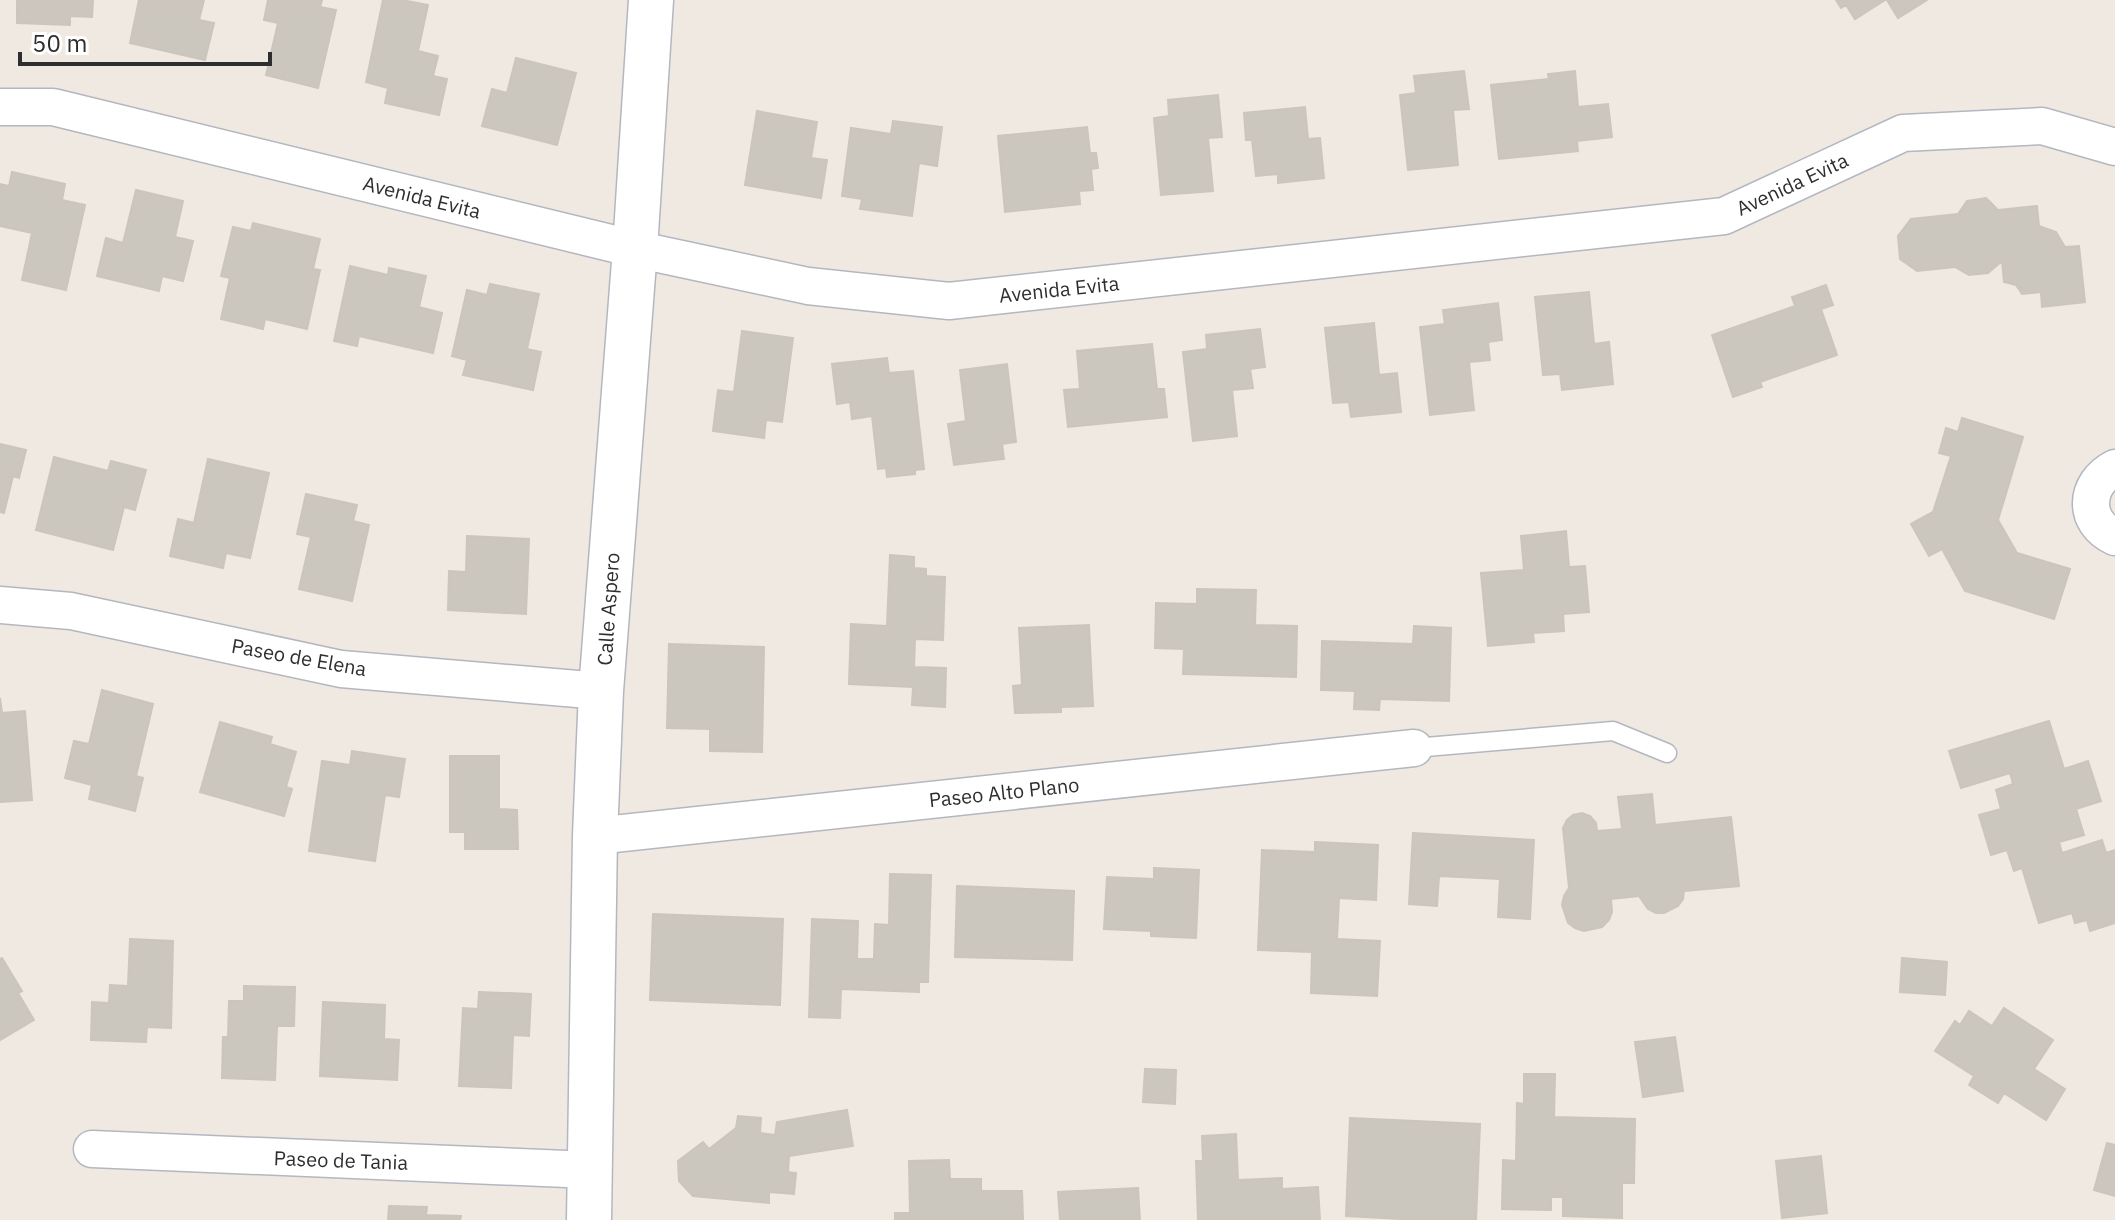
<svg xmlns="http://www.w3.org/2000/svg" width="2115" height="1220" font-family="'IBM Plex Sans',sans-serif">
	<style>
		.building { fill: #cbc7bf; stroke: #cbc5ba; stroke-width: 2 }
		.lines { fill: none; stroke-linecap: round; stroke-linejoin: round }
		.lane-casing { stroke: #b4b7c1; stroke-width: 21 }
		.street-casing { stroke: #b4b7c1; stroke-width: 39 }
		.secondary-casing { stroke: #b4b7c1; stroke-width: 47 }
		.lane { stroke: #fff; stroke-width: 18 }
		.street { stroke: #fff; stroke-width: 36 }
		.secondary { stroke: #fff; stroke-width: 44 }
		.labels { text-anchor: middle; dominant-baseline: central; stroke-width: 8; stroke-linejoin: round; paint-order: stroke }
		.street-label { font-size: 20px; fill: #2e2e2e; stroke: #fff }
	</style>
	<rect width="100%" height="100%" fill="#efe9e1"/>
	<path class="building" d="M17,0h76l-1,17 -22,-1v9l-53,-2z
		M139,0h65l-5,20 15,3 -9,37 -75,-17z
		M268,0h54l-2,7 16,3 -18,78 -52,-13 12,-52 -14,-3z
		M383,0h19l26,5 -10,46 20,5 -5,20 14,3 -8,36 -54,-12 3,-15 -22,-6z
		M1836,0h49l-30,19 -9,-14 -5,3z
		M1887,0h40l-29,18z
		M516,58l60,15 -19,72 -75,-19 10,-37 15,4z
		M1464,71l5,38 -16,1 5,55 -50,5 -8,-75 16,-2 -2,-17z
		M1575,71l3,36 30,-3 4,33 -35,4 1,10 -79,8 -8,-74 58,-6 -1,-5z
		M1218,95l4,42 -14,1 5,53 -52,4 -7,-77 15,-2 -1,-16z
		M1305,107l3,32 12,-1 4,40 -46,5v-9l-22,2 -4,-36h-6l-2,-27z
		M757,111l60,11 -6,36 16,2 -6,38 -76,-13z
		M893,121l49,6 -5,39 -18,-3 -7,53 -52,-7 2,-10 -20,-3 9,-68 40,6z
		M1087,127l3,26h6l2,15 -7,1 2,21 -14,1 1,13 -75,8 -7,-76z
		M12,172l53,12 -3,16 23,5 -19,85 -44,-10 10,-47 -32,-7v-42l9,2z
		M136,190l47,11 -8,36 18,4 -10,40 -21,-5 -3,15 -62,-15 9,-38 17,5z
		M1986,198l12,12 39,-4 2,20 17,6 9,15 14,-1 6,56 -43,5 -1,-15 -19,2 -6,-9 -12,-3 -2,-21 -14,12 -19,2 -14,-8 -38,4 -17,-12 -2,-23 13,-17 47,-5 9,-13z
		M253,223l67,16 -7,30 7,1 -13,59 -42,-10 -2,10 -42,-10 9,-41 -9,-2 12,-49 18,4z
		M350,266l38,9 1,-7 37,8 -7,31 23,6 -9,40 -74,-17 -2,10 -23,-5z
		M490,284l49,10 -12,55 14,3 -8,38 -70,-15 4,-15 -15,-4 15,-66 20,5z
		M1826,285l7,20 -12,4 16,46 -77,27 2,5 -29,10 -21,-62 83,-29 -3,-9z
		M1589,292l5,52 15,-2 4,42 -51,6 -2,-16 -17,1 -8,-78z
		M1498,303l4,37 -14,2 2,18 -21,2 5,48 -44,5 -10,-88 25,-3 -2,-14z
		M1374,323l5,52 18,-2 4,39 -50,5 -2,-15 -16,1 -8,-75z
		M1260,329l5,38 -15,2 3,19 -21,2 5,46 -44,5 -10,-89 24,-3 -1,-14z
		M742,331l51,7 -11,84 -16,-2 -2,18 -51,-7 5,-41 16,2z
		M1152,344l5,45h7l3,28 -99,10 -4,-37 16,-1 -3,-38z
		M887,358l2,15 24,-2 11,98 -9,1v4l-28,3 -1,-9 -8,1 -6,-53 -20,3 -2,-17 -13,2 -5,-40z
		M1007,364l9,78 -14,2 2,15 -50,6 -6,-41 18,-3 -6,-51z
		M1962,418l61,19 -25,83 19,33 53,16 -16,50 -89,-28 -23,-42 -13,7 -18,-32 22,-12 18,-56 -12,-3 7,-25 12,4z
		M0,444l26,6 -7,28 -6,-2 -9,37 -4,-1z
		M54,457l54,14 3,-10 35,9 -11,40 -11,-3 -11,43 -77,-20z
		M208,459l61,14 -19,85 -24,-5 -3,15 -53,-12 8,-37 16,4z
		M306,494l51,11 -4,16 16,4 -17,76 -53,-12 12,-52 -14,-3z
		M1566,531l3,36 16,-1 4,46 -26,2 1,17 -31,2 1,9 -46,4 -7,-73 43,-3 -3,-34z
		M467,536l62,3 -3,75 -78,-4 1,-39 17,1z
		M890,555l24,2v11l12,1v7l19,1 -2,63 -28,-1 -1,28 32,1 -1,39 -33,-2 1,-18 -64,-3 2,-60 36,2z
		M1197,589l59,1 -1,35 42,1 -1,51 -113,-3 1,-25 -29,-1 1,-45 41,1z
		M1089,625l4,81 -32,1v5l-46,1 -2,-27 9,-1 -3,-57z
		M1414,626l37,2 -2,73 -69,-2 -1,11 -25,-1 1,-18 -34,-1 1,-49 91,3z
		M669,644l95,3 -2,105 -52,-1v-22l-43,-1z
		M102,690l51,14 -17,72 7,2 -8,33 -46,-12 3,-14 -27,-7 9,-37 15,3z
		M0,698l2,15 23,-2 7,89 -32,2z
		M2049,721l15,48 24,-8 13,40 -25,8 8,26 -25,7 3,11 40,-13 4,13 9,-3v73l-25,8 -3,-11 -12,3 -3,-10 -33,10 -17,-55 -8,3 -7,-21 -16,5 -12,-40 22,-6 -5,-19 17,-6 -3,-11 -49,15 -12,-37z
		M220,722l52,15 -2,7 26,8 -10,35 6,2 -8,27 -84,-24z
		M352,751l53,8 -6,38 -14,-2 -10,66 -66,-10 13,-90 28,4z
		M450,756h49v53l18,1 1,39h-53v-17h-15z
		M1652,794l3,31 76,-8 8,69 -55,5 -1,8 -5,7 -14,7h-8l-8,-4 -9,-13 -28,3 1,13 -3,8 -7,7 -18,4 -9,-3 -7,-5 -6,-18 2,-9 5,-8 -6,-60 4,-8 6,-5 9,-2 8,3 6,7 1,8 25,-2 -4,-32z
		M1413,833l121,7 -4,79 -32,-2 2,-38 -61,-3 -2,30 -28,-2z
		M1315,842l63,3 -2,55 -37,-2 -2,41 43,2 -3,55 -66,-3 1,-41 -54,-2 4,-100 53,2z
		M1154,868l45,2 -3,68 -45,-2v-5l-47,-2 3,-52 47,2z
		M890,874l41,1 -3,107h-9v10l-78,-3 -1,29 -31,-1 3,-98 46,2 -1,38h17l1,-35 14,1z
		M957,886l117,5 -2,69 -117,-3z
		M653,914l130,5 -3,86 -130,-5z
		M130,939l43,2 -2,87 -24,-1 -1,15 -55,-2 1,-38 17,1 1,-18 18,1z
		M2,958l20,33 -4,2 16,27 -34,20v-81z
		M1902,958l45,4 -2,33 -45,-3z
		M244,986l51,1 -1,39h-17l-2,54 -53,-2 1,-41h5l1,-36h15z
		M479,992l52,2 -2,42 -16,-1 -2,53 -52,-2 4,-78 15,1z
		M323,1002l62,3 -1,34 15,1 -2,40 -77,-4z
		M2004,1008l49,32 -19,29 31,20 -19,31 -42,-27 -6,10 -29,-18 5,-9 -39,-25 20,-30 5,4 9,-14 23,15z
		M1675,1037l8,54 -40,6 -8,-55z
		M1145,1069l31,1 -1,34 -32,-2z
		M1524,1074h31l-1,43 81,2 -1,64h-12v35l-59,-2v-19h-12v13l-49,-1 1,-49 13,1 1,-58 7,1z
		M847,1110l6,36 -64,10 -1,16 8,1 -2,21 -25,-2v11l-76,-7 -14,-15 -1,-20 25,-19 6,7 27,-21 2,-12 23,2 -1,15 15,2 2,-13z
		M1350,1118l130,6 -4,96h-55l-75,-4z
		M1236,1134l2,46 44,-2v11l36,-2 2,33h-122l-2,-59h7l-1,-25z
		M2107,1143l8,2v51l-21,-6z
		M1821,1156l6,57 -45,5 -6,-57z
		M949,1160l1,19h31v12h41l1,29h-128v-7h15l-1,-52z
		M1138,1188l2,32h-80l-2,-28z
		M389,1206l38,1 -1,8 35,1 -1,4h-72z"/>
	<g class="lines">
		<defs>
			<path id="lane" d="M1414,748l199,-17 54,22"/>
			<path id="street" d="M0,107h53l582,142 173,37 141,15 775,-85 179,-83 139,-7 73,21
				M2115,468c-31,16 -33,54 0,69
				M0,605l71,6 270,58 260,22
				M595,836l819,-88
				M92,1149l498,21"/>
			<path id="secondary" d="M589,1220l6,-384 6,-145 34,-442 16,-249"/>
		</defs>
		<use href="#lane" class="lane-casing"/>
		<use href="#street" class="street-casing"/>
		<use href="#secondary" class="secondary-casing"/>
		<use href="#lane" class="lane"/>
		<use href="#street" class="street"/>
		<use href="#secondary" class="secondary"/>
	</g>
	<g class="labels">
		<g class="street-label">
			<text transform="translate(1792 184) rotate(-25)">Avenida Evita</text>
			<text transform="translate(422 197) rotate(14)">Avenida Evita</text>
			<text transform="translate(1059 289) rotate(-6)">Avenida Evita</text>
			<text transform="translate(608 609) rotate(-86)">Calle Aspero</text>
			<text transform="translate(299 657) rotate(10)">Paseo de Elena</text>
			<text transform="translate(1004 792) rotate(-6)">Paseo Alto Plano</text>
			<text transform="translate(341 1160) rotate(2)">Paseo de Tania</text>
		</g>
	</g>
	<path d="M20 52v12h250v-12" fill="none" stroke="#2e2e2e" stroke-width="4"/>
	<text x="32" y="52" font-size="24" fill="#2e2e2e" stroke="#ffffff" stroke-width="6" paint-order="stroke">50 m</text>
</svg>
